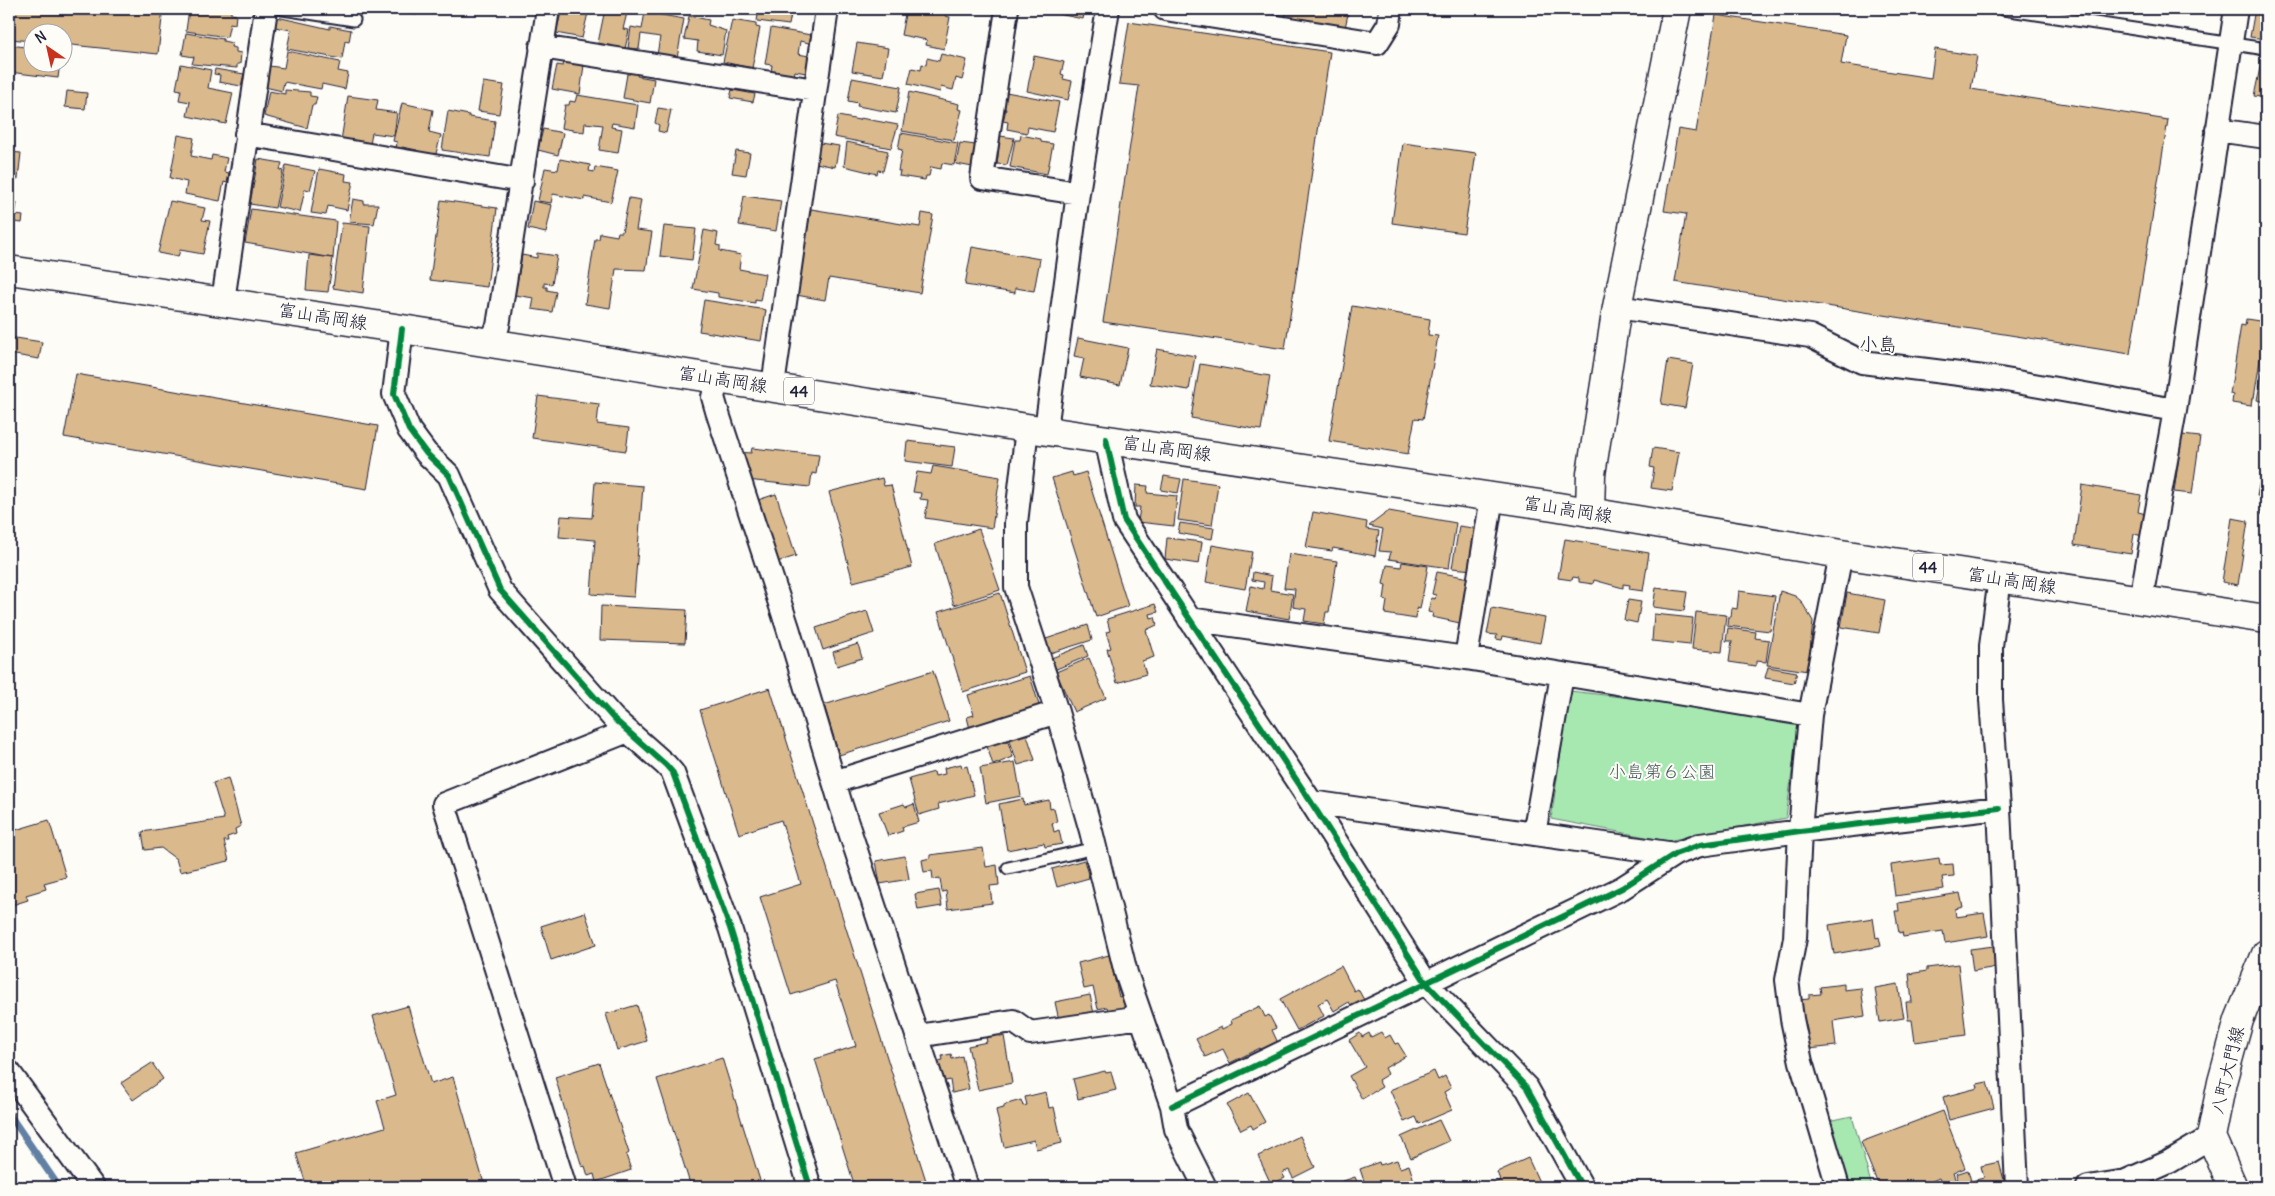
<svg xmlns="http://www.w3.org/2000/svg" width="2275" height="1196" font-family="Delius,'Klee One',sans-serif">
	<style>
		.green { fill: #a7e8b1; stroke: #648576 }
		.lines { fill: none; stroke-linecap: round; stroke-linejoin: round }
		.stream { stroke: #6280a3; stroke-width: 7 }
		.building { fill: #daba8d; stroke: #22223b }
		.service-casing { stroke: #22223b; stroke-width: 15 }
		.minor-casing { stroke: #22223b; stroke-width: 26 }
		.tertiary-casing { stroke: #22223b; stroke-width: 31 }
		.secondary-casing { stroke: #22223b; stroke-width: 31 }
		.primary-casing { stroke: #22223b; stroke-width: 31 }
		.service { stroke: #fdfcf7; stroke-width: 11 }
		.minor { stroke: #fdfcf7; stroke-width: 22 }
		.tertiary { stroke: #fdfcf7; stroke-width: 28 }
		.secondary { stroke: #fdfcf7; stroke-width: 28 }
		.primary { stroke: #fdfcf7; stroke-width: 28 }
		.cycleway-casing { stroke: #fdfcf7; stroke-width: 9 }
		.cycleway { stroke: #00873e; stroke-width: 6 }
		.labels { text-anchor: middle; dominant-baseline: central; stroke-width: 4; stroke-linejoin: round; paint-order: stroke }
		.shield { fill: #fdfcf7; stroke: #646373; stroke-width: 1 }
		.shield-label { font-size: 16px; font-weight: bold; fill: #22223b }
		.street-label { font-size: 18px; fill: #22223b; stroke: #fdfcf7 }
		.park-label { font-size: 18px; fill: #4a5d5e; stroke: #fdfcf7 }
		.neighbourhood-label { font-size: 19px; fill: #22223b; stroke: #fdfcf7 }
	</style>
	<rect width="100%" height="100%" fill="#fdfcf7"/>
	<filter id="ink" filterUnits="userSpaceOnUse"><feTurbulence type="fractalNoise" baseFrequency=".02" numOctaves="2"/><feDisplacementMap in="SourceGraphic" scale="10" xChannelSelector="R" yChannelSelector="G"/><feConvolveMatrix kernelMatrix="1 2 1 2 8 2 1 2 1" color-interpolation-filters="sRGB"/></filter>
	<g filter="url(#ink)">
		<path class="green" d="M1570,691l229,27 -13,100 -119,23 -116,-22z
			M1852,1116l20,71h-25l-18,-66z"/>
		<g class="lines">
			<path class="stream" d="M9,1114l50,73"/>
		</g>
		<path class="building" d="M9,9h154l-5,45 -96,-10v-12h-30v9l-23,-2z
			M189,9l42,1v4l5,1 -1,9 -5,-1 -3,14 -41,-6z
			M385,9h32l-1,6z
			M562,9h27l-7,29 -26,-5z
			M605,9h23l-5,20 6,1 -4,19 -27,-6z
			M759,9h33l-3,16 -32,-4z
			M906,9l41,1 -2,6 5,1 -6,32 -18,-4 1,-5 -26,-5z
			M1059,9h26l-2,10 -25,-5z
			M1287,9h62l-4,19 -60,-10z
			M2255,9h11v30l-16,-2z
			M645,12l39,7 -7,39 -20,-3 3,-18 -19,-3 -2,15 -11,-1 3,-21 11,2z
			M1716,15l130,20 -5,29 90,14 4,-29 42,7 -6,33 197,31 -38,234 -455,-72 11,-68 -22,-3 14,-82 18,3z
			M689,16l20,4 -1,5 18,6 -4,24 -25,-4 1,-10 -14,-2z
			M277,17l53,12v-3l21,4 -2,12 -4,-1 -3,18 -55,-10 4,-19 -16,-3z
			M732,20l24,4v3l4,1 -8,40 -29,-6z
			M1129,22l201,30 -45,297 -182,-27 36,-236 -20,-2z
			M771,28l40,7 -2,8 -9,-2 -2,13 11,2 -3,17 -11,-2 -1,5 -23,-4 1,-7 -7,-1z
			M186,33l37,6v2l9,2 -1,4 5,1v4l5,1 -1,11h-3v4l-45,-4 2,-7 -12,-2z
			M857,43l31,5 -5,28 -31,-5z
			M10,45l22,3v14h28l-2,16 -49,-6z
			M287,51l53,11 -2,9 10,2 -3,16 -23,-5 -1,5 -37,-7 -2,9 -17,-4 4,-21 15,2z
			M941,54l26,6 -5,20 -6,-2 -3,12 -12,-3 -1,5 -32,-8 4,-16 9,2 1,-6 4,1 1,-7 12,3z
			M1034,56l30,6 -3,12 3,1 -1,4 9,2 -4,19 -41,-9z
			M2265,60h1v38l-12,-2 7,-33h3z
			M564,61l20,4 -4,29 -28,-5 5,-24 6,1z
			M181,64l30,6 -3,18 25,5 -7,31 -39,-8 3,-14 -11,-2 2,-10 -5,-1z
			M215,69l29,5 -3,12 -22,-4 1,-7 -6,-1z
			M630,71l8,1 -1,4 17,3 -4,24 -27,-5 4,-24h3z
			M852,78l49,9 -5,26 -39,-7 1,-3 -10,-2z
			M483,82l21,3 -5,29 -21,-3z
			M285,90l25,2v4l7,1 -2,8h-3l-5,23 -43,-12 5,-25 16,3z
			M732,90l23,4 -2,8 -23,-4z
			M67,91l20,2 -2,16 -20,-2z
			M909,92l50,12 -1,5 4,1 -8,30 -52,-9z
			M1006,92l53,10 -6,30 -25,-5 -1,6 -20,-4 1,-7 -5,-1 3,-12 -3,-1z
			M577,95l61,10 -3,22 -23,-4 -1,4 11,2 -4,24 -19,-3 4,-25 -18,-2 -1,9 -23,-4 4,-23h4l1,-4 5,1z
			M348,96l30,4 -2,10 21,3 -3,23 -22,-3 -2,12 -29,-4z
			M402,103l31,7 -4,22 12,3 -6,22 -19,-4 1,-3 -15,-3v3l-6,-1 1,-7 -4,-1z
			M658,108l13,2 -5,23 -8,-2 1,-6 -4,-2z
			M448,111l21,4v2l26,4 -5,36 -48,-7z
			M838,116l21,4 1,-2 38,7 -7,23 -57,-11z
			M543,129l20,4 -5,22 -20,-5z
			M901,133l57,10 -4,22 -12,-2 -1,6 -10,-2 -2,9h-3l-1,4 -26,-4 1,-5h-2l4,-21 -4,-1z
			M178,135l16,3 -3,18 20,4 1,-5 15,3 -3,14 5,1 -2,10 -3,-1 -4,19 -35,-7 2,-12 -17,-4z
			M1021,135l20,4v3l12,2 -6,30 -37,-7 5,-27h5z
			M1000,136l14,2 -7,27 -10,-1z
			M847,142l41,9 -5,20 -5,-1 -1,4 -33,-8z
			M820,143l19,3 -4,21 -19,-4z
			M960,143l16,2 -3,22 -17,-3z
			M1403,143l73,10 -12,80 -72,-10z
			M736,151l14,2 -4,22 -14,-2z
			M9,152l12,1 -3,26 -9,-1z
			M258,159l24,4 -2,7 3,1 -8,37 -25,-4z
			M560,159l30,6 -1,6 5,1 1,-5 23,4 -7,31 -27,-5v3l-31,-6 -2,9 -13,-2 7,-33 13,2z
			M286,165l29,6 -5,19 -5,-1 -5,23 -23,-5z
			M319,169l27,5 -1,7 8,1 -6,28 -19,-4 -2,9 -15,-2z
			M744,196l37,5 -5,30 -37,-6z
			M629,198l12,2 -5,30 16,2 -6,38 -30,-1 -6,39 -25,-4 10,-65h4l1,-6 17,3 1,-4h4z
			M353,199l11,2v3h14l-4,20 -25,-2z
			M441,200l56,8 -10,79 -57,-7z
			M170,201l35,7 -3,12 8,1 -7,33 -23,-4 -2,7 -20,-4z
			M533,201l19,4 -6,28 -18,-4z
			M9,202l8,1 -2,12 8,1 -1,7 -8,-1 -1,3 -4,-1z
			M251,209l85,12 -3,37 -88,-15z
			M811,209l109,18 2,-14 11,2 -13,78 -91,-15 -4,22 -29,-5z
			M342,223l28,3 -7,67 -30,-5z
			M664,226l32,3 -4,31 -32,-4z
			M704,230l14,3 -2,12 4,1v5l21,4 -2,14 26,5 -5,27 -5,-1v3l-37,-6v-4l-25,-4z
			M972,247l68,12 -6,32 -19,-3v5l-50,-8z
			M537,253l20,3 -5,28 -8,-1v4h3v3l9,2 -4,20 -20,-3 2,-11 -19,-3 7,-40 15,3z
			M309,255l24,3 -5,34 -22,-2z
			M704,300l62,10 -5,31 -62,-10z
			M1352,306l78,13 -2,16 10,1 -15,83 -8,-1 -7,36 -79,-13z
			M2246,319l20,3 -12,76h-2l-1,8 -19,-3 1,-8 -3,-1 11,-69 4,1z
			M9,337l33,5 -3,17 -30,-5z
			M1078,338l50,10 -8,37 -40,-8 4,-19 -10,-2z
			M1157,349l38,7 -6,34 -39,-6z
			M2266,351v51l-9,-2z
			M1668,360l25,4 -8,44 -24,-4z
			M1200,364l70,12 -9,54 -70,-12z
			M76,374l302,52 -11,63 -303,-52z
			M538,396l61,8 -2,20 32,4 -3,23 -94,-13z
			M2182,435l18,2 -8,57 -18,-2z
			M907,441l48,6 -3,20 -47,-6z
			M752,448l67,7 -3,19 -4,-1 -2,14 -63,-7 -10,-28 14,1z
			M1653,448l26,4 -7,39 -21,-3 3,-20 -4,-1z
			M933,466l67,11 -8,51 -67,-10 3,-18 -8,-1 1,-6 -8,-1 4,-20 14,2z
			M1072,472l1,4 13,-4 42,134 -32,11 -44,-139z
			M2261,474l5,1v40l-5,-1 2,-17 -6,-1z
			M1164,476l17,3 -3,14 -17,-3z
			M882,478l2,8 7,-1 21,82 -59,15 -24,-90z
			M1184,479l34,5 -6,41 -34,-5z
			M595,482l48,4 -9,111 -43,-3 4,-54 -36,-3 2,-21 31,2z
			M1136,485l12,1 -1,7 30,3 -3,30 -36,-4 2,-15h-5z
			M2082,485l59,10 -3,17 8,2 -3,22 -9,-2 -3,20 -57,-9z
			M776,494l20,62 -22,7 -19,-62z
			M1389,511l67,12 -7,45 -60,-9 2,-7 -12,-1 4,-22 -14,-3z
			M1313,512l54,10 -1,7 13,2 -4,25 -42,-8 -1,3 -26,-4z
			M2232,518l16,3 -10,64 -16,-3z
			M1180,523l34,5 -2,11 -34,-6z
			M1459,526l21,3 -7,41 -21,-2z
			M979,529l21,61 -46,15 -19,-61z
			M1167,538l35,4 -3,22 -34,-5z
			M1565,539l84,14 -6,38 -14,-2 1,-4 -7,-1v4l-29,-8 -1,4 -14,-2v-4l-6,-1 -1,3 -14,-2z
			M1212,545l40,7 -7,37 -39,-7z
			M1289,554l48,7 -8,51h-3l-2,12 -20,-3 2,-12 -13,-2 2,-18 -11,-1z
			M1402,562l26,4 -8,43 -3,-1 -1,11 -31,-5 2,-13 -3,-1 2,-15 -3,-1 4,-19 14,2z
			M1253,572l19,4 -2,14 23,4 -4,25 -43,-8 5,-25 12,3 1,-7 -12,-2z
			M1437,572l32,6 -9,45 -28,-6 1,-4 -5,-1 3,-14 4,1 1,-4 -4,-1z
			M1656,588l31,4 -3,19 -31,-4z
			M1739,591l36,5 -5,35 -43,-5 1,-9h3l1,-9 5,1z
			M1780,591l15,5 6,5 12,20 -5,50 -41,-6z
			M1000,593l25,79 -62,20 -25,-80z
			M1847,593l38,7 -6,33 -38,-6z
			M1628,600l13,2 -4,21 -13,-3z
			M1155,604l3,8 -8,2 1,4 4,-1 2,8 -11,5 8,27 -12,4 4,13 -29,9 -10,-34 4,-1 -5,-16 4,-1 -3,-12z
			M601,606l86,4 -2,33 -85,-3z
			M1492,608l53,10 -5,25 -37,-7 -1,4 -6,-1 1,-4 -10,-1z
			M867,611l7,22 -51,17 -7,-22z
			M1696,612l30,3 -4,37 -30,-3z
			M1654,614l39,4 -3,27 -38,-4z
			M1088,625l4,15 -45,14 -4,-14z
			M1728,628l28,4 -1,6 14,2 -3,22 -10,-1v5l-27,-4 3,-21h-6z
			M858,644l4,14 -25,8 -4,-14z
			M1084,645l4,11 -34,14 -5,-11z
			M1089,658l17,40 -32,14 -18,-40z
			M1768,667l29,5 -3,11 -29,-5z
			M933,671l16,50 -110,34 -15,-50z
			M1030,676l10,32 -70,21 -3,-12 7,-2 -6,-20z
			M770,688l158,499h-73l-40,-128 41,-13 -21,-65 -44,14 -31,-98 41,-13 -20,-64 -42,14 -39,-124z
			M1026,732l9,28 -17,5 -9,-27z
			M1007,739l6,18 -20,8 -6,-19z
			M1015,762l6,34 -35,7 -6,-35z
			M961,764l1,4 5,-2 7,29 -36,9 1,5 -20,6 -10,-36 25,-7 1,4 10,-2 -1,-6z
			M228,778l13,48 -6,3 1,5 -9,3 1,4h-4l5,20 -49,11 -4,-13 -15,-11 -16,2 -3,-18 82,-13 -11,-36z
			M1023,799l1,6 25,-5 1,9 4,-1 3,14 -5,1 2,9 5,-2 3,14 -17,3 -1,-4 -37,7 -8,-46z
			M904,804l2,3 8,-3 5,18 -17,5 1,4 -15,5 -9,-24z
			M49,820l17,57 -22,6 2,6 -20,6 2,5 -19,6v-74z
			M983,848l3,19 11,-2 2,20 -9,1 2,17 -44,6 -2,-18 -4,1 -2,-14 -7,1 -1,-8 -8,1 -2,-12 8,-2v-3z
			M905,856l4,23 -29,5 -4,-23z
			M1939,858l1,7 13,-1 1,12 -12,1 2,12 -49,7 -4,-31z
			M1084,860l5,18 -32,9 -5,-18z
			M939,890l3,16 -24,4 -3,-16z
			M1960,893l3,14 -8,2 1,8 28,-4 4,23 -43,7 -2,-12 -40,6 -1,-5 -3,1 -4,-22h4l-1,-8z
			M585,912l11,33 -45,15 -10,-34z
			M1873,918l3,20 3,-1 2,9 -47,8 -5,-29z
			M1994,946l3,21 -24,4 -3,-22z
			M1109,955l10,42 6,-2 4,15 -20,5 -2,-8 -9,2 -5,-22 -9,2 -6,-26z
			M1958,964l8,71 -51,7 -3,-22h-4l-2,-18h6l-3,-28 18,-3v-3z
			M1341,966l13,25 4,-2 6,11 -12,7 -3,-5 -15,9 -7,-12 -9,5 6,12 -27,14 -17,-31z
			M1844,984v6l17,-2 4,28 -32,5 3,25 -27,3 -3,-25 -4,1 -3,-25 10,-1v-4l12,-1 -1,-7z
			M1898,984l6,34 -24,4 -5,-34z
			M1090,995l4,19 -34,11 -5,-23z
			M637,1005l10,36 -30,9 -11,-36z
			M408,1006l23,78 22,-7 32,110h-178l-11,-34 89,-26 -8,-26 19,-6 -23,-79z
			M1260,1006l5,11 4,-2 7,13 -4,2 6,13 -16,8 -2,-3 -30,15 -7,-14 -18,8 -9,-18 25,-12 1,2 10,-5 -1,-4z
			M999,1029l2,8 3,-1 8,47 -34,7 -10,-44 19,-4 -2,-9z
			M1381,1032l4,6 5,-3 5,9 3,-1 8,13 -21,12 3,6 -10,6 4,7 -20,12 -13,-23 16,-9 -16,-27 11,-7 2,4 7,-4 2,4z
			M2266,1051v21l-5,-20z
			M951,1054l1,5 10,-3 7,33 -17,4 -2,-13 -9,2 -4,-21 6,-1 -1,-4z
			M722,1058l40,129h-71l-34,-108z
			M152,1063l11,16 -30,21 -12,-17z
			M599,1063l30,90 -3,2 5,15 -35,12 -2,-8 -6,2 -3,-10 -3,1 -27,-90z
			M1105,1071l1,2 5,-1 5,18 -38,9 -5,-20z
			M1434,1071l4,9 7,-4 6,12 -7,4 8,18 -33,14 -3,-7 -12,5 -14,-32z
			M1987,1082l7,26 -45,12 -6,-23 35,-9 -1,-4z
			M1046,1092l3,16 5,-1 8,36 -26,6 -2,-9 -30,7 -8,-37 8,-2v-3l17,-5 2,6 4,-1 -2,-8z
			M1249,1093l16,29 -12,7 -2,-4 -10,5 -14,-25z
			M1943,1111l22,57 -12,5 3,9 -13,5 -4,-9 -16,7 1,2h-45l-18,-45z
			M1439,1120l10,21 -38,17 -10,-21z
			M1300,1136l15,31 -22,11 -4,-8 -7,3 3,5 -14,6 -13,-28z
			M1528,1158l11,24 -13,5h-38l12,-7 -3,-8z
			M1397,1160l3,8 9,-3 7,22h-90l29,-10 3,7 6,-3 -4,-12 19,-7 1,3z
			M1999,1162l7,25h-46l-4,-13 12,-4 3,11 13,-3 -3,-12z"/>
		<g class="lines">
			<defs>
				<path id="service" d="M283,9l71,11
					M2003,9l263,40
					M1008,868l87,-20"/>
				<path id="minor" d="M1007,9l-25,169 96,15
					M1165,9l212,34 12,-19 2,-15
					M541,47l274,43
					M2217,130l49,7
					M246,134l276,47
					M223,301l43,-292
					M1617,307l193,29 52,26 138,17 175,31
					M402,329l-8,65 15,36 17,23 23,22 51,115 114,129 52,46 7,8 57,155 80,259
					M490,343l8,-17 50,-317
					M718,378l-5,19 4,14 71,217 53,177 126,382
					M773,386l54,-377
					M1027,428l-11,95v64l41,125 34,119 35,142 46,133 4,23 29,58
					M1046,429l32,-236 30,-184
					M1106,439l18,81 187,282 115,181 101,105 55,99
					M2000,578l-9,68v54l8,108 18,379
					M2141,599l34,-189 61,-401
					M1189,619l277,39 344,57
					M1466,658l26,-161
					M834,782l223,-70
					M1311,802l364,52
					M1534,834l28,-159
					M918,1036l95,-15 17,12 111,-16
					M9,1072l84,115
					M1172,1106l450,-218 53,-34 25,-9 100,-14 199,-23
					M565,1187l-121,-383 184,-73
					M1838,1187l-37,-125 -9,-43 -5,-39 8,-42 5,-107 10,-116 31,-161
					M2088,1187l38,-6 43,-19 42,-25"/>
				<path id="tertiary" d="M1590,512l1,-38 26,-167 60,-298"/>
				<path id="secondary" d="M2233,1187l-22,-50 11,-55 17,-62 27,-66"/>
				<path id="primary" d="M9,270l393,59 625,99 526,78 288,48 425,65"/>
			</defs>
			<use href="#service" class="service-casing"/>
			<use href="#minor" class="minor-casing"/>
			<use href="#tertiary" class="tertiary-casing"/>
			<use href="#secondary" class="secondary-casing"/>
			<use href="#primary" class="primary-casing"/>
			<use href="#service" class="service"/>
			<use href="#minor" class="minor"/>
			<use href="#tertiary" class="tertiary"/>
			<use href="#secondary" class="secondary"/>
			<use href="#primary" class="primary"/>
			<defs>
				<path id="cycleway" d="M402,329l-8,65 15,36 17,23 23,22 51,115 114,129 52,46 7,8 57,155 80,259
					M1106,439l18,81 187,282 115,181 101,105 55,99
					M1172,1106l450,-218 53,-34 25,-9 100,-14 199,-23"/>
			</defs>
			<use href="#cycleway" class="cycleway-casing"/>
			<use href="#cycleway" class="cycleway"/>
		</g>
	</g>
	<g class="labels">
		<g class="shield">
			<rect x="784" y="377.5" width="30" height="27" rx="4"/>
			<rect x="1913" y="553.5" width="30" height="27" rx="4"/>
		</g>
		<g class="shield-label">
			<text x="799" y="391">44</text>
			<text x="1928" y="567">44</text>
		</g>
		<g class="street-label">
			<text transform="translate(323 316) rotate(9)">富山高岡線</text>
			<text transform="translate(723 379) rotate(9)">富山高岡線</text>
			<text transform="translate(1167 448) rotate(8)">富山高岡線</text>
			<text transform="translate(1568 509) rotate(9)">富山高岡線</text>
			<text transform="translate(2012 580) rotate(9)">富山高岡線</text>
			<text transform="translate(2227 1070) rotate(-76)">八町大門線</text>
		</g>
		<g class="park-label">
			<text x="1662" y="771">小島第６公園</text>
		</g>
		<g class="neighbourhood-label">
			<text x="1878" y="344">小島</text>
		</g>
	</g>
	<rect width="2275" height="1196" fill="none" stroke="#fdfcf7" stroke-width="30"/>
	<rect x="15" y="15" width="2245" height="1166" fill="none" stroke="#22223b" stroke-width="2" filter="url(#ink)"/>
	<g transform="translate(48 48) rotate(326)"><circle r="24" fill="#fdfcf7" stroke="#a5a5ac"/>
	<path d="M0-4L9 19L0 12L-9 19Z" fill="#c8321e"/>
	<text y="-8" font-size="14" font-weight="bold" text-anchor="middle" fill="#22223b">N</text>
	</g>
</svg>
